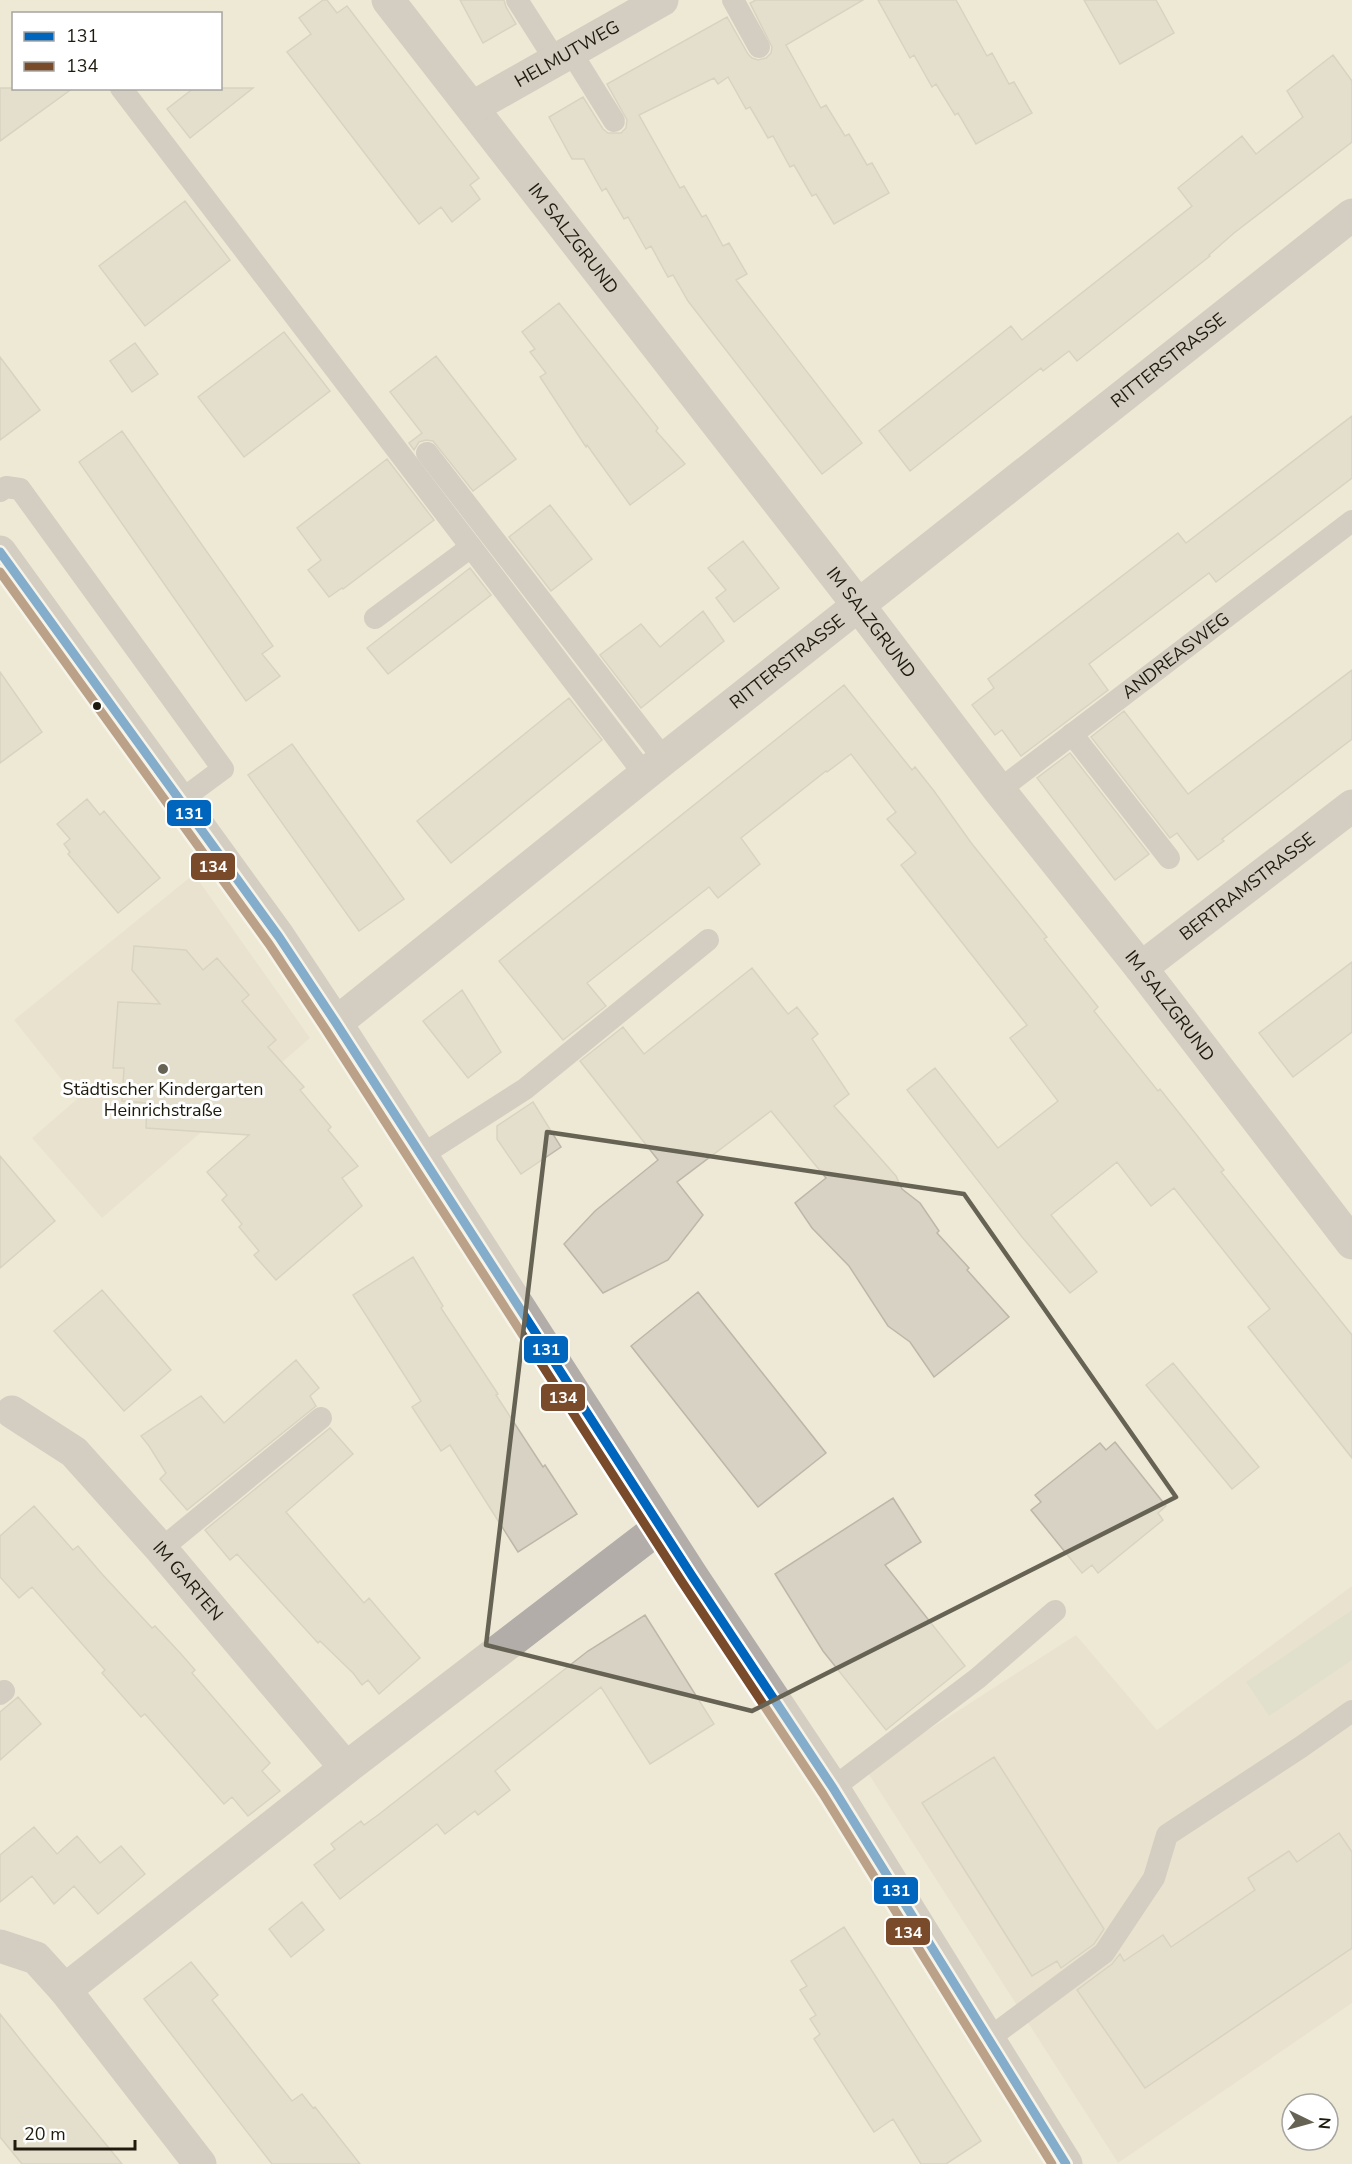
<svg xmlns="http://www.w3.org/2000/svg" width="1352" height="2164" font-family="'Nunito Sans',sans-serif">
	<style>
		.education { fill: #e3d9c7 }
		.green { fill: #cfd6c2 }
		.building { fill: #d8d2c4; stroke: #bdb7a9; stroke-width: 1.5 }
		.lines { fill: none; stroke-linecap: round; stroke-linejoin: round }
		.service { stroke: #b2ada8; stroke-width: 22 }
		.minor { stroke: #b2ada8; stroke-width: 33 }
		.bus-1-casing { stroke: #fff; stroke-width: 14 }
		.bus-2-casing { stroke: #fff; stroke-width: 14 }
		.bus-1 { stroke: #0065bd; stroke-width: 9 }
		.bus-2 { stroke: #7a4b2a; stroke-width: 9 }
		.marked { fill: none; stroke: #676354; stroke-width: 4.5; stroke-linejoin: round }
		.bus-dot { fill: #1e1b0e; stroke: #fff; stroke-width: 2 }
		.poi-dot { fill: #676354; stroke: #fff; stroke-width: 2 }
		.labels { text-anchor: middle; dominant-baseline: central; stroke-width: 6; stroke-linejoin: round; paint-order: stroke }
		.street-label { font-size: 18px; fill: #1e1b0e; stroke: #fff }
		.poi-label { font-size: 18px; fill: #1e1b0e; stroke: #fff }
		.line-badge { stroke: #fff; stroke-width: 2 }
		.badge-label { font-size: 16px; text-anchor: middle; font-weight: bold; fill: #fff }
	</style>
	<rect width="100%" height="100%" fill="#eee9d6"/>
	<path class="education" d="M194,874l116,164 -208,180 -70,-80 45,-39 -63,-79z
		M1352,1586v417l-234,160 -252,-393 210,-135 81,95z"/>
	<path class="green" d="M1352,1610v50l-83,56 -23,-34z"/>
	<path class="building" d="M323,0h4l10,13 10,-7 132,172 -9,7 10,14 -28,23 -11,-15 -22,17 -132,-172 24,-18 -12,-16z
		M460,0h44l2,7 10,17 -33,19z
		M756,0h107l-77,45 35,63 5,-3 19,31 4,-2 18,31 5,-2 17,30 -55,31 -18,-30 -4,2 -18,-31 -4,2 -17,-31 -5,2 -18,-31 -4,2 -18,-32 -10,7 -4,-6 -75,37 41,73 4,-2 18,31 4,-2 17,31 6,-3 18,31 -11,6 126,163 -40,31 -134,-173 -15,-26 -5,2 -17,-31 -5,3 -18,-32 -4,2 -18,-31 -4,3 -18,-32h-12l-23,-42 34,-20 20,32 5,4h13l5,-5 1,-8 -20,-36 120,-67 21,37 4,4 6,2 8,-2 5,-5 1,-6 -22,-44z
		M878,0h78l31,56 5,-3 17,31 5,-2 18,31 -56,31 -18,-31 -3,2 -19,-31 -4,3 -18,-32 -4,3z
		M1084,0h72l18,33 -54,31z
		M1333,55l19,26v61l-118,91 -25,22 1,1 -133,105 -8,-10 -26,20 -2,-3 -131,103 -31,-40 132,-105 11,14 170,-134 -14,-18 64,-52 14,18 47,-37 -16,-26z
		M0,88h73l-73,53z
		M194,88h59l-63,50 -23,-29z
		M185,201l45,59 -85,66 -46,-60z
		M559,303l99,125 -2,3 29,33 -55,41 -43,-60 -1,2 -46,-70 6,-4 -16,-21 5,-3 -13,-17z
		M284,332l46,59 -86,66 -46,-60z
		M135,343l23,31 -26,18 -22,-31z
		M436,356l80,103 -43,32 -40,-50 -7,-1 -7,2 -5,8 -5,-7 13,-10 -32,-41z
		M0,357l40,53 -40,30z
		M1352,416v62l-136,104 -7,-9 -120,91 19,26 -87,66 -19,-26 -7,5 -23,-30 22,-17 -6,-9 190,-146 8,10z
		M122,431l151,215 -11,8 18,22 -34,25 -167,-239z
		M387,459l47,61 -91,69 -1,-1 -13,9 -21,-27 13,-10 -24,-32z
		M550,505l42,54 -41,32 -42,-54z
		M743,541l36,47 -45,34 -18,-24 10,-8 -18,-22z
		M470,568l21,27 -103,79 -21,-26z
		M703,611l21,30 -83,67 -41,-53 41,-31 19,23z
		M1352,670v69l-130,100 2,2 -26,19 -21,-27 -7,5 -79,-101 33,-26 64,83z
		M0,672l42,60 -42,31z
		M844,685l68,85 3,-3 19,24 38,53 75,93 -3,2 54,68 -4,4 64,80 2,-2 35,44 29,37 -3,2 131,163v123l-104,-131 22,-18 -96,-121 -23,18 -34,-44 -66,53 46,57 -27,21 -48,-56 -115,-147 28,-22 63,80 60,-47 -48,-63 17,-13 -126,-160 15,-12 -29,-34 9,-7 -45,-58 -24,18 -1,-1 -85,67 19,26 -42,34 -9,-11 -122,96 19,23 -43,34 -64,-79z
		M569,698l33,42 -151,123 -34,-42z
		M292,744l112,155 -45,32 -111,-156z
		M1070,753l79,101 -34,26 -78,-102z
		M87,799l13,16 4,-4 56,67 -42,35 -50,-59 2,-2 -6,-8 6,-5 -13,-15z
		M134,946l52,4 17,20 14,-12 32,37 -7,6 34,39 -8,7 36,40 -4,3 31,37 -3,3 30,36 -16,12 20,28 -86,74 -22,-25 5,-4 -20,-24 3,-3 -20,-24 5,-5 -20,-23 42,-37 -103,-7 1,-25 -25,-2 2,-33h-11l5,-66 42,2 -28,-34z
		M1352,962v70l-59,45 -34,-44z
		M752,968l36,46 9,-7 21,27 -6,5 37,55 -15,12 62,70 6,13 18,14 19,28 -2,2 32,35 -2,2 42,47 -75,60 -24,-35 -22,-16 -39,-60 -37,-38 -17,-25 31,-25 -55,-67 -94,71 26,33 -35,45 -65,33 -39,-49 31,-33 63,-51 -78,-99 43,-34 21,27z
		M462,990l39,62 -33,26 -45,-57z
		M533,1102l28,45 -40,27 -24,-35v-13z
		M0,1156l55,65 -55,47z
		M413,1257l30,49 -2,2 57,86 -2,1 47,72 2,-2 32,49 -59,38 -68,-107 -9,6 -29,-44 9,-6 -68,-106z
		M102,1290l69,80 -47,41 -70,-80z
		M698,1292l128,161 -68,54 -127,-161z
		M296,1360l23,28 -9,8 6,10 -129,104 -27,-31 6,-6 -17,-27 -8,-10 60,-40 23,27z
		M1173,1363l86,104 -27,22 -86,-104z
		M330,1428l23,26 -67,58 78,91 5,-5 51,60 -41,36 -11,-14 -6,5 -9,-12 -33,-32 -2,2 -81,-89 -7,6 -25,-30z
		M1115,1442l51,64 -8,7 5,7 -65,53 -6,-8 -10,8 -51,-63 10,-8 -6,-7 65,-52 6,7z
		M893,1498l28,44 -36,23 80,101 -79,64 -63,-79 -48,-77z
		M34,1506l39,44 5,-4 24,28 50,54 3,-2 26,28 14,16 -3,3 78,90 -8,8 18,20 -32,25 -16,-19 -8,7 -79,-90 -4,3 -39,-44 3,-3 -73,-83 -13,11 -19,-21v-41z
		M645,1615l69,109 -64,40 -49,-77 -106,84 15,19 -32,25 -3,-4 -30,23 -8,-10 -97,75 -26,-34 21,-16 -4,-5 30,-23 3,4 14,-10 210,-164z
		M18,1697l23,27 -41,36v-48z
		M994,1757l110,172 -10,15 -33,24 -4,-7 -25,15 -110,-173z
		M34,1827l23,27 20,-18 23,27 21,-17 24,28 -47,40 -24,-28 -20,18 -22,-28 -32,26v-47z
		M1339,1833l13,19v96l-207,140 -68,-98 35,-26 8,-10 4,7 39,-26 8,12 84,-57 -7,-12 41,-27 8,11z
		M302,1902l22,28 -33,27 -22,-28z
		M844,1927l137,214 -35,23h-25l-28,-45 -19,13 -60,-93 6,-5 -10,-15 6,-4 -16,-25 7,-4 -16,-25z
		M191,1962l27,33 -6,5 80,101 10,-7 11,14 2,-1 45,57h-88l-128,-165z
		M0,2014l31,39 91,111h-100l-22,-27z"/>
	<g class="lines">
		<g class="service">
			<path d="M517,0l39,61"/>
			<path d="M733,0l26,47"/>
			<path d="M571,52l43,69"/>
			<path d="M121,88l524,687"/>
			<path d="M427,453l237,306"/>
			<path d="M0,491l6,-4 14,2 203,280 -42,31"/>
			<path d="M375,618l96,-71"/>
			<path d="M1072,734l97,124"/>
			<path id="s1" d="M999,790l353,-269"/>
			<path d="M422,1155l103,-66 183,-149"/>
			<path d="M161,1549l160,-131"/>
			<path d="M0,1694l4,-3"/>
			<path d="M833,1788l145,-110 77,-67"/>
			<path d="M988,2039l116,-86 50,-75 13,-43 134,-88 51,-36"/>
		</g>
		<g class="minor">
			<path id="s2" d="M388,0l471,606 140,184 142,178 211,275"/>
			<path id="s3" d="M473,107l189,-107"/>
			<path d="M0,552l279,385 57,86 356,553 141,212 233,376"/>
			<path id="s4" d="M1141,968l211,-162"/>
			<path id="s5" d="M336,1023l328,-264 688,-544"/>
			<path id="s6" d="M12,1412l62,40 87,97 185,219"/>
			<path d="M0,1946l36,12 29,32 135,174"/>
			<path d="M65,1990l281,-222 314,-241"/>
		</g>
		<defs>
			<path id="bus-1" d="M0,552l279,385 57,86 356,553 141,212 233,376"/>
			<path id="bus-2" d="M0,572l269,372 57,86 356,552 141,212 229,370"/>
		</defs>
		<use href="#bus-1" class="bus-1-casing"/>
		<use href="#bus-2" class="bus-2-casing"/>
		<use href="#bus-1" class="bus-1"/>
		<use href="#bus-2" class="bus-2"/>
	</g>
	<path d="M0 0H1352V2164H0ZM547,1132l417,62 212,303 -424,214 -266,-66z" fill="#eee9d6" fill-opacity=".55" fill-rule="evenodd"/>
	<path class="marked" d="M547,1132l417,62 212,303 -424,214 -266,-66z"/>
	<circle class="bus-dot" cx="97" cy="706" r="5"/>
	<circle class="poi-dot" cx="163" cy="1069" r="6"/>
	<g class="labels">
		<g class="street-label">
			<text stroke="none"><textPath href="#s3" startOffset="108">HELMUTWEG</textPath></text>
			<text stroke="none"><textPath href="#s2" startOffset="302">IM SALZGRUND</textPath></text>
			<text stroke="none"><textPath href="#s5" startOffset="1064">RITTERSTRASSE</textPath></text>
			<text stroke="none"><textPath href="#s2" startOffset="788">IM SALZGRUND</textPath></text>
			<text stroke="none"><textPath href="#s1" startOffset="222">ANDREASWEG</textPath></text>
			<text stroke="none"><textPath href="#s5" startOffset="578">RITTERSTRASSE</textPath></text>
			<text stroke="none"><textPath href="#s4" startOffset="134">BERTRAMSTRASSE</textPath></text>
			<text stroke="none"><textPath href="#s2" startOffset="1274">IM SALZGRUND</textPath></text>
			<text stroke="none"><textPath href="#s6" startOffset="246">IM GARTEN</textPath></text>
		</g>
		<g class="poi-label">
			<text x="163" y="1089">Städtischer Kindergarten<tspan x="163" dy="21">Heinrichstraße</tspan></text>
		</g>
	</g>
	<g class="line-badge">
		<rect x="166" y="799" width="46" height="28" rx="6" fill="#0065bd"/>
		<rect x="190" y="852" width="46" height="29" rx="6" fill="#7a4b2a"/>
		<rect x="523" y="1335" width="46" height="29" rx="6" fill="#0065bd"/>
		<rect x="540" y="1383" width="46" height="29" rx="6" fill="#7a4b2a"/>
		<rect x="873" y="1876" width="46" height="29" rx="6" fill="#0065bd"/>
		<rect x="885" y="1917" width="46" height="29" rx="6" fill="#7a4b2a"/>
	</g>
	<g class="badge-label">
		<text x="189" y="819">131</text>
		<text x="213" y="872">134</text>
		<text x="546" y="1355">131</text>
		<text x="563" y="1403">134</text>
		<text x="896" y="1896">131</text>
		<text x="908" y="1938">134</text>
	</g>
	<rect x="12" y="12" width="210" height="78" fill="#ffffff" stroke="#a5a49f" stroke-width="1.5"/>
	<rect x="24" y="32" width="30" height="9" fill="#0065bd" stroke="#a5a49f" stroke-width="1.5"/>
	<text x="66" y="42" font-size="18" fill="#1e1b0e">131</text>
	<rect x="24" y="62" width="30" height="9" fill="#7a4b2a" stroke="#a5a49f" stroke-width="1.5"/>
	<text x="66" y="72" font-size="18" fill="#1e1b0e">134</text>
	<g transform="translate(1310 2122) rotate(95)"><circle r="28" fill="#ffffff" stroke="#a5a49f" stroke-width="1.5"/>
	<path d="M0-4.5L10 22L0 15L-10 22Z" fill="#676354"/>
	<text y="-9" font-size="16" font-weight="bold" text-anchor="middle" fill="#1e1b0e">N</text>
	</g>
	<path d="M15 2140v9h120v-9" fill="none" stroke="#1e1b0e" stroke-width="3"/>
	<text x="24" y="2140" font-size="18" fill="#1e1b0e" stroke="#ffffff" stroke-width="4.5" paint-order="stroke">20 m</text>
</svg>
